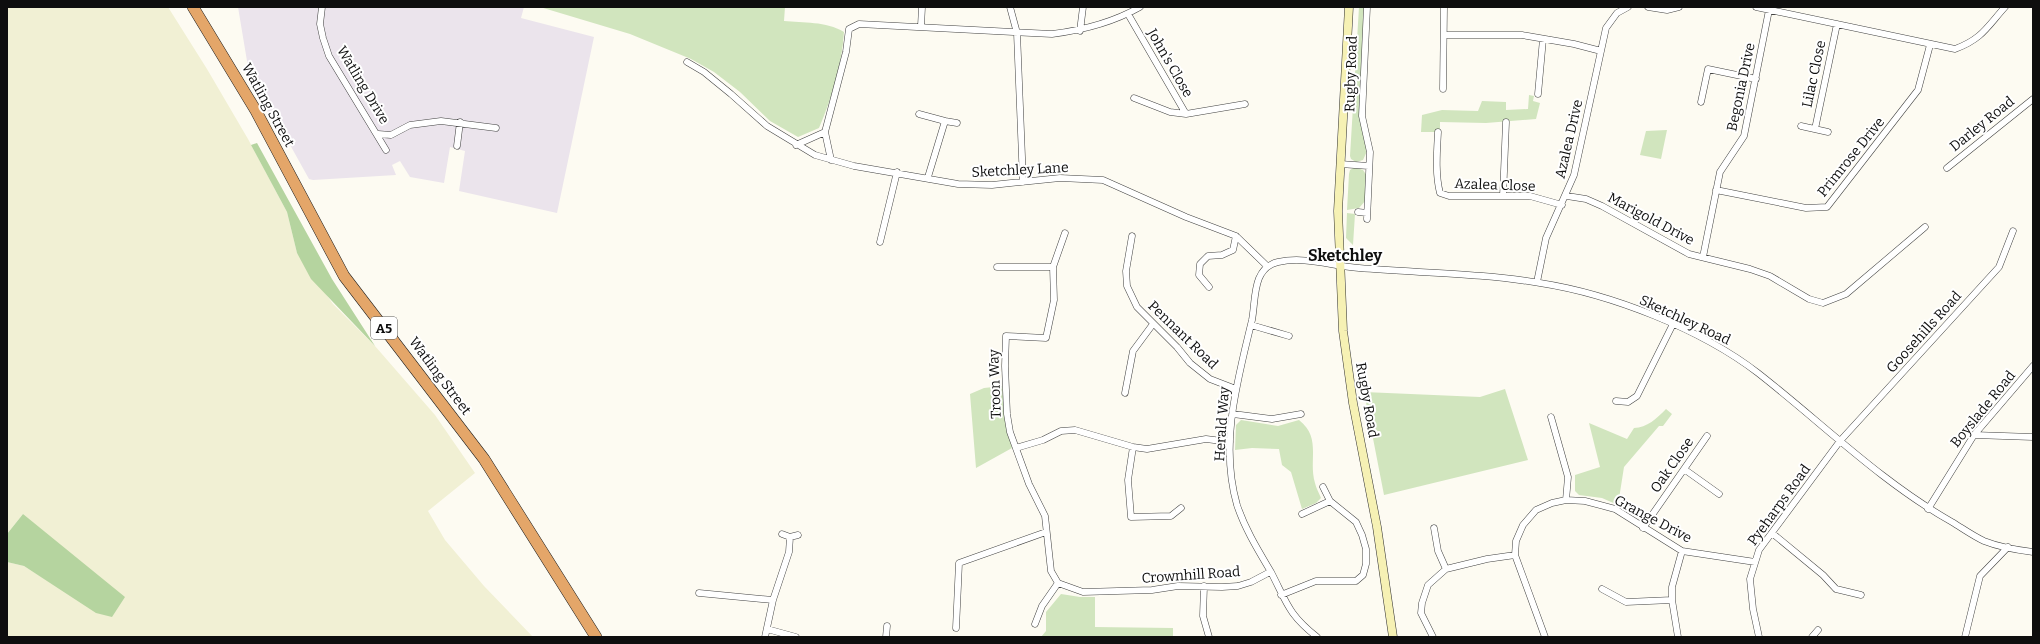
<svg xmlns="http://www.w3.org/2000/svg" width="2040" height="644" font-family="Bitter,serif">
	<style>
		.industrial { fill: #ebe4ec }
		.farmland { fill: #f1f0d4 }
		.green { fill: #d1e5be }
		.forest { fill: #b5d49f }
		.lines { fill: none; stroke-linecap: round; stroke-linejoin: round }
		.street-casing { stroke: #414141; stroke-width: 7 }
		.secondary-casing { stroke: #303030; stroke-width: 9 }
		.highway-casing { stroke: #1f1f1f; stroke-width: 12 }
		.street { stroke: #fff; stroke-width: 6 }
		.secondary { stroke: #f6f1b4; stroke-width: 8 }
		.highway { stroke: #e4a669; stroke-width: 11 }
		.labels { text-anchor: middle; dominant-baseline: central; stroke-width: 4; stroke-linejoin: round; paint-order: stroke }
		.shield { fill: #fff; stroke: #565656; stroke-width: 1 }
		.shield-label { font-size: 13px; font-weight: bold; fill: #0e0e0e }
		.street-label { font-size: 14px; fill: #0e0e0e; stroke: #fff }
		.quarter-label { font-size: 16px; font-weight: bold; fill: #0e0e0e; stroke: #fff }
	</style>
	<rect width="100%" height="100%" fill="#fdfbf2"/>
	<path class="industrial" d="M238,7h286l-3,11 73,19 -37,176 -98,-22 6,-40 -15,-4 -6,36 -34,-6 -10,-16 -8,4 4,10 -83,5 -4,-1 -20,-36 -7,-4 -32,-60z"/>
	<path class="farmland" d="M7,7h161l39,62 41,70 39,73 10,41 36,51 42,42 60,69 40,58 -47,38 17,29 39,46 49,51h-526v-75l17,4 35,22 -36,-74 -16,20z"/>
	<path class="green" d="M540,7h245l-1,14c19,2 42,0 60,11 -2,32 -12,66 -25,96l-21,9 -28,-16 -30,-29 -26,-20 -23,-13 -61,-25z
		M1359,7h6l-5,109 7,35 -4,9 -7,2 -5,-3 -1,-3z
		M1529,95l5,1 -1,5 7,2 -4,16 -50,4 -46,-1v10h-19l1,-17 20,-5 36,1 4,-10 24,1v8l22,-1z
		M1667,130l-6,29 -21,-4 6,-24z
		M1355,167l8,3 4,6 -1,24 -7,8 -12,2 2,-36 1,-4z
		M1347,213l8,1 -2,31 -7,-7z
		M1002,386l3,33 7,29 -36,20 -6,-74 14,-6z
		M1505,389l23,71 -144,35 -20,-103 116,5z
		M1666,409l6,5 -9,12h-4l-35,41 -6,38 -16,-7 -23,-3 -4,-4v-16l25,-8 -11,-44 38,16 7,-11c13,0 23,-10 32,-19z
		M1241,420l37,6 21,-6c23,18 9,40 16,63 1,5 4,10 6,15l-5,5 -14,6 -11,-37 -9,-7 -3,-16 -27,-1 -17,2 1,-25z
		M1061,594l19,3h15v30l78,1v9h-132l5,-6v-19z"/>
	<path class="forest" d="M257,143l75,136 43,67 -64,-67 -14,-26 -10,-41 -36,-67z
		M23,514l102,83 -13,20 -16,-4 -72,-47 -17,-4v-28z"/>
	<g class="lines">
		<defs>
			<path id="street" d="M322,7l-2,17 3,14 6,18 57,94
				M1010,7l7,26 6,149
				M1367,7l-5,109 8,36 -3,67
				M1648,7l19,3 12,-3
				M1756,7l199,42c27,-10 32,-22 50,-42
				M1128,14l58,100 59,-10
				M921,26l1,-19
				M1080,31l3,-24
				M1444,35h78l52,9 27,7
				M687,62l17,10 27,22 36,32 48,29 39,11 104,18 34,1 68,-7 43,2 83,37 50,19 31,30
				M1443,89l1,-82
				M1538,94l5,-55
				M1134,98l36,14 16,2
				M1701,102l7,-33 48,10
				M919,114l26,7 -17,56
				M945,121l12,2
				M1801,126l27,6
				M1815,129l22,-105
				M825,132l6,28
				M1438,132c-1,19 -3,42 2,61l9,3h81l32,9
				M378,134l13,1 19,-10 31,-4 55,7
				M796,145l29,-13 21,-80 3,-23 10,-5 193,10c32,-4 60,-11 88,-27
				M457,146l3,-24
				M1340,164l29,2
				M1947,168l86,-69
				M1716,190l90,18 21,-1 91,-117 12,-45
				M1503,196l3,-74
				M1567,196l19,3 16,7 87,48 61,15 20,7 39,23 14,4 23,-9 79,-67
				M1358,212l9,1
				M1132,236l-6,35 1,15 10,21 40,40 13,16 20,16 26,10
				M880,242l17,-70
				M1703,257l17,-85 24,-36 25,-126
				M997,267h56l1,33 -8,38 -40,-2 -1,30 2,48 3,18 19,52 16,32 6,55 7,12 25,9 69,-2 26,-4 44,1 16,-1 13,-4 19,-10
				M1053,267l12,-34
				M1537,282l9,-44 28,-63 32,-147 11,-15 11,-6
				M1209,287l-10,-12 1,-11 8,-8 14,-1 11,-5 3,-14
				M1251,325l38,11
				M1125,393l8,-42 20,-27
				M1616,401l12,1 9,-6 36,-72
				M1233,414l39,5 29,-5
				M1551,417l17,60 -2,23
				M1974,435l59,2
				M1133,447l-5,33 3,37 40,-1 10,-8
				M1016,448l27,-8 18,-9 14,-1 58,17 14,2 59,-10 24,3
				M1684,469l35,25
				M1928,509l46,-74 59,-69
				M1302,514l28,-13
				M1434,528l4,23 8,18
				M1643,528l64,-92
				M1772,533l51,42 13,14 25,6
				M782,534l8,3 8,-2
				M1204,586l-1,30 6,21
				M1602,589l24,13 46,-2v-13l10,-36
				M699,593l74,7
				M1281,595l35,-14h40l7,-6 3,-11v-15l-4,-14 -6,-13 -26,-21 -7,-14
				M1672,600l6,37
				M1035,624l7,-18 16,-23
				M956,628l3,-65 87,-31
				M767,629l29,8
				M765,637l8,-37 16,-48 1,-15
				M886,637l1,-11
				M1317,637c-29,-23 -30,-34 -46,-65 -13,-22 -26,-43 -34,-67 -18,-62 1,-126 15,-185 4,-21 0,-52 26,-58 27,-6 54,4 81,6 60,5 121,5 181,15 71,11 161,46 218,90 64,50 123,109 194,149 10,6 21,14 32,19 15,6 33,9 49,11
				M1433,637l-12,-24 1,-10 6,-18 18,-16 41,-10 28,-4
				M1545,637l-30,-82 1,-14 7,-16 13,-15 16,-7 14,-3 19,1 30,8 67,42 73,11
				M1759,637l-6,-28 -3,-30 9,-29 81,-109 159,-174 14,-36
				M1812,637l6,-7
				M1965,637l15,-61 28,-29"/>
			<path id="secondary" d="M1349,7l-11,204 5,120 10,72 24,124 16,110"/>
			<path id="highway" d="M193,7l63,104 88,165 140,183 112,178"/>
		</defs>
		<use href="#street" class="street-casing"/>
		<use href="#secondary" class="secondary-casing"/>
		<use href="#highway" class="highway-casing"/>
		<use href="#street" class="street"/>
		<use href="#secondary" class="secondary"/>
		<use href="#highway" class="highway"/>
	</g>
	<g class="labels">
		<rect class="shield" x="371" y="317" width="26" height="22" rx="3"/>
		<g class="shield-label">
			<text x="384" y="328">A5</text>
		</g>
		<g class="street-label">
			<text transform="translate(1170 63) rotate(60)">John's Close</text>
			<text transform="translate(1351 74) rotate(-88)">Rugby Road</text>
			<text transform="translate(1814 74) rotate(-78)">Lilac Close</text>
			<text transform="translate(363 85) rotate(59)">Watling Drive</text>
			<text transform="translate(1741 87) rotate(-78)">Begonia Drive</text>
			<text transform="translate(268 105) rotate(61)">Watling Street</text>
			<text transform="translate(1982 124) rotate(-39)">Darley Road</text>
			<text transform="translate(1569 139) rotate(-77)">Azalea Drive</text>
			<text transform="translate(1851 157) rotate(-51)">Primrose Drive</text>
			<text transform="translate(1020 170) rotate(-3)">Sketchley Lane</text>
			<text transform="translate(1495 185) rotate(2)">Azalea Close</text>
			<text transform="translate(1651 219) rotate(28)">Marigold Drive</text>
			<text transform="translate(1685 320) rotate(25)">Sketchley Road</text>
			<text transform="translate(1924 332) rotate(-48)">Goosehills Road</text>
			<text transform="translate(1183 335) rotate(44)">Pennant Road</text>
			<text transform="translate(440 376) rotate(53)">Watling Street</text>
			<text transform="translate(995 384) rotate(-92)">Troon Way</text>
			<text transform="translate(1367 400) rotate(80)">Rugby Road</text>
			<text transform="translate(1983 409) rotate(-51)">Boyslade Road</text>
			<text transform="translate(1222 424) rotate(-86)">Herald Way</text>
			<text transform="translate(1672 465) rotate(-55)">Oak Close</text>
			<text transform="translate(1779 505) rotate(-54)">Pyeharps Road</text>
			<text transform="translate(1653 519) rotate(28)">Grange Drive</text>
			<text transform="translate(1191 575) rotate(-4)">Crownhill Road</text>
		</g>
		<g class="quarter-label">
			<text x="1345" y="255">Sketchley</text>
		</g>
	</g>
	<rect width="2040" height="644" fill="none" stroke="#0e0e0e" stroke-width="16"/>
</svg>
